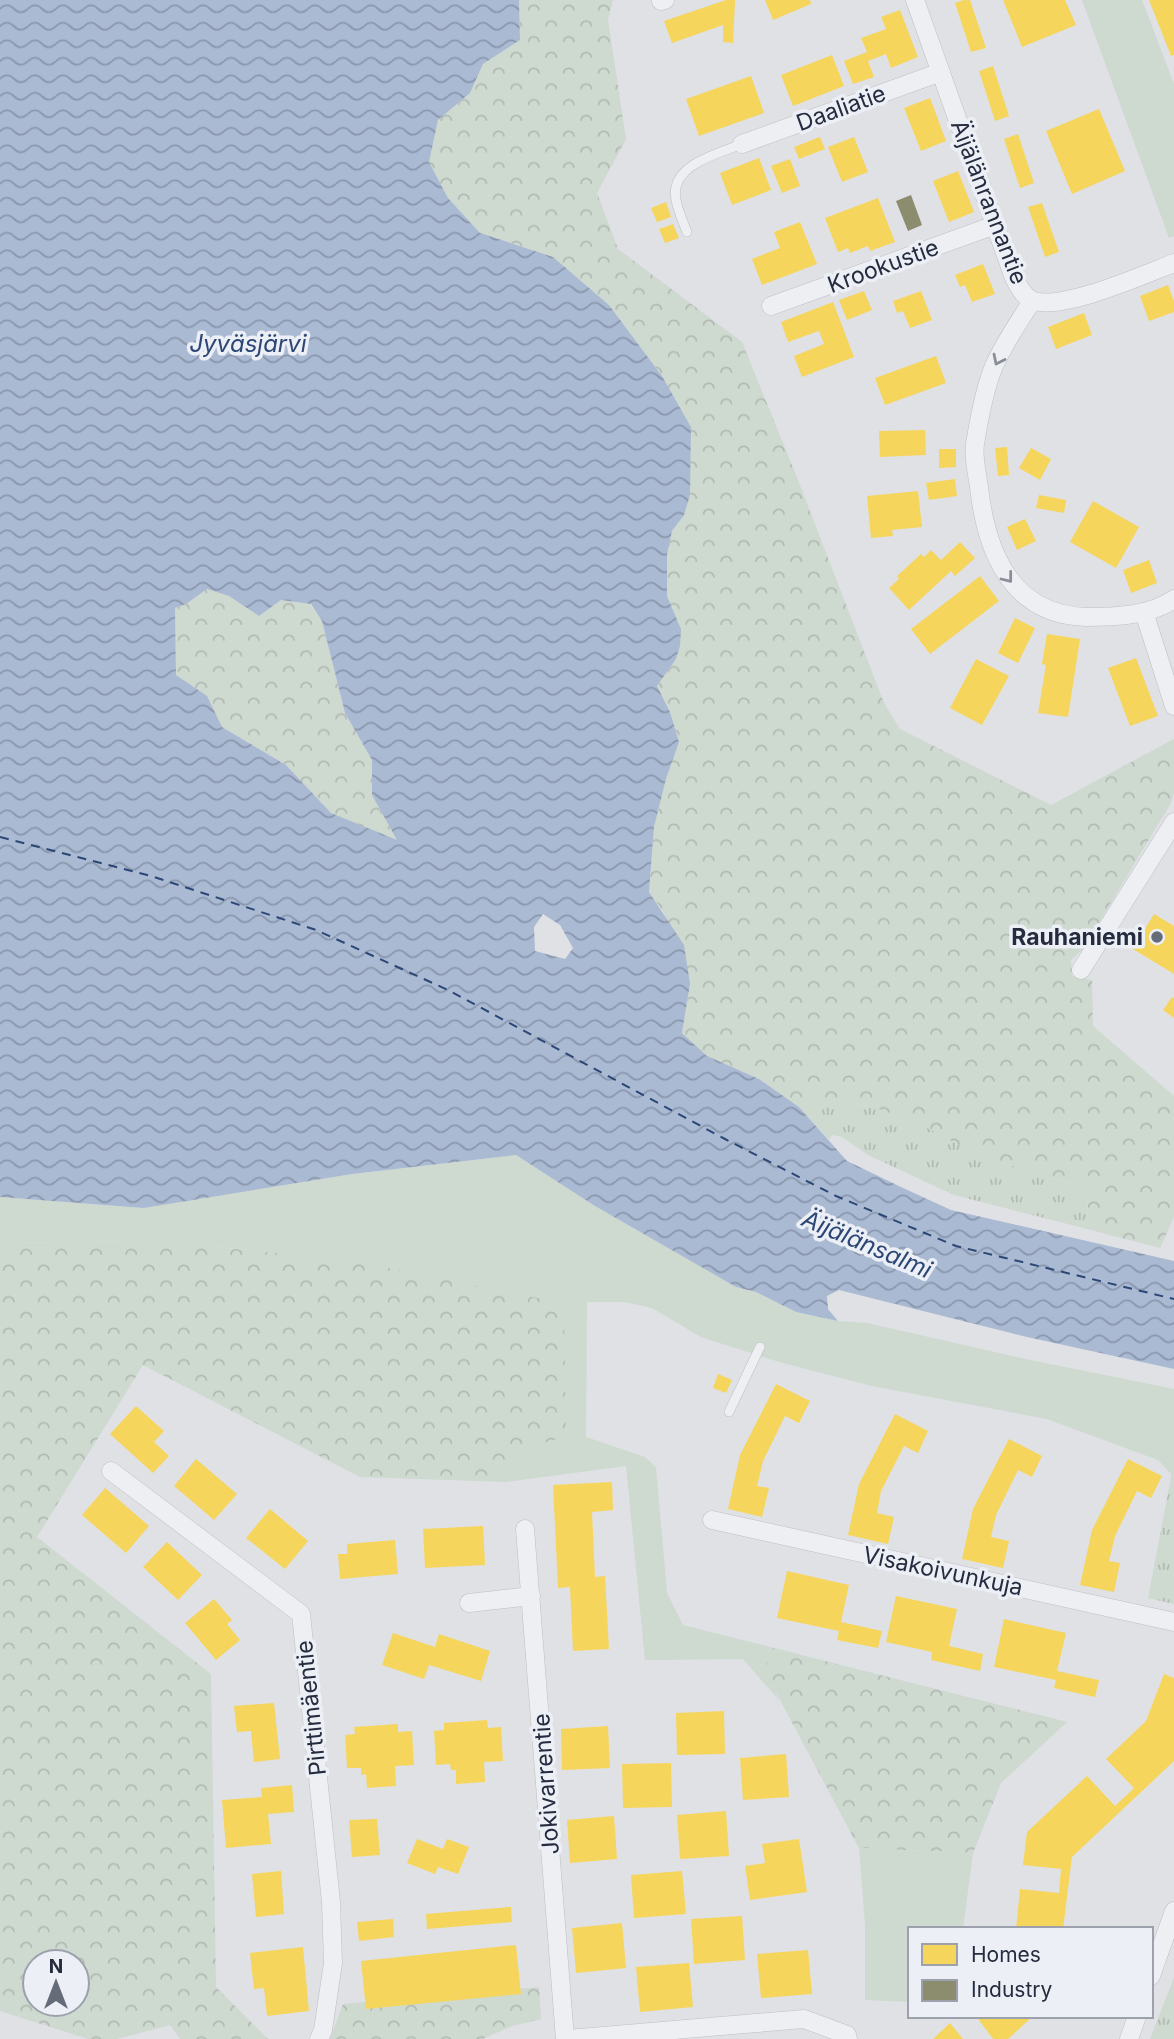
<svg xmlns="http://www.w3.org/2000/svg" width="1174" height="2039" font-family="Inter,sans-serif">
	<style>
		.grass { fill: url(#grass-tufts) }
		.forest { fill: url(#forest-crowns); fill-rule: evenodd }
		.park { fill: #ced9cf }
		.water { fill: url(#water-waves); fill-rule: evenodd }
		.homes { fill: #f6d55c }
		.industry { fill: #8c8c6e }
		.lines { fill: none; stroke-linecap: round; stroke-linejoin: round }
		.ferry { stroke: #2c4776; stroke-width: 2; stroke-dasharray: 9 7; stroke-linecap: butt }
		.service-casing { stroke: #bdbfc3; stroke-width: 10 }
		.minor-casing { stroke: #bdbfc3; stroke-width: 19 }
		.service { stroke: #eeeff2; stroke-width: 9 }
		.minor { stroke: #eeeff2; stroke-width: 18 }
		.oneway { stroke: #8a8e98 }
		.poi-dot { fill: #666b79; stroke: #eceff5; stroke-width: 2.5 }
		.labels { text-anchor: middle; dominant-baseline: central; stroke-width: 7; stroke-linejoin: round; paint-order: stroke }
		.street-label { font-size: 23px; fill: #252c3f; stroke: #eceff5 }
		.poi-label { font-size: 23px; font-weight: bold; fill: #252c3f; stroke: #eceff5; text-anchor: end }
		.water-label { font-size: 24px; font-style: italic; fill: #2c4776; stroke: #eceff5 }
	</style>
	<defs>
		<pattern id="grass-tufts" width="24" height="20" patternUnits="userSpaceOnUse" patternTransform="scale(1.75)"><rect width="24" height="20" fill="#ced9cf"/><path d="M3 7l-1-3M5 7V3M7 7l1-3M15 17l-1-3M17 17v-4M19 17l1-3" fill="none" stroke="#b1bab3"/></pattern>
		<pattern id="forest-crowns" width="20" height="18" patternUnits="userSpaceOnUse" patternTransform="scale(1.75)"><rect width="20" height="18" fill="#ced9cf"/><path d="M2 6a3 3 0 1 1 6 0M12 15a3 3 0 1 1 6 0" fill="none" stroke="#b1bab3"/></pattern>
		<pattern id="water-waves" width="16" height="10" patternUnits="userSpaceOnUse" patternTransform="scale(1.75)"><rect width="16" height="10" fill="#aabad3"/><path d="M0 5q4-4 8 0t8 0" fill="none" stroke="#8a97ad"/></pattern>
	</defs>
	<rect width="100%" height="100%" fill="#dfe1e5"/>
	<path class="grass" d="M837,1100l45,10 48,19 45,24 59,20 54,15 -1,41 -133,-34 -86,-40 -26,-18 -10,-2 -3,5 -30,-33z
		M1172,1472l2,5v127l-26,-6z
		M1174,1977v62h-24z"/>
	<path class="forest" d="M519,0h94l-5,20 18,119 -29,54 21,56 124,93 56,138 86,223 16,26 151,76 123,-66v53l-3,11 -88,146 -12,11 1,16 20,4 1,46 81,70v121l-14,31 -73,-19 1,-41 -54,-15 -60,-20 -44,-24 -48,-19 -45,-10 -38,7 -40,-28 -52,-23 -25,-23 8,-49 -26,-71 -15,-21 5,-65 12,-48 13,-37 -9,-30 -13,-26 19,-27 5,-30 -14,-33v-41l5,-24 12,-16 7,-88 -29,-51 -53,-71 -56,-48 -73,-24 -32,-35 -19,-36 9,-42 32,-27 13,-29 37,-24z
		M207,589l22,7 30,20 22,-16 29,4 12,17 23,92 27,47v35l26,46 -67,-28 -45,-48 -64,-38 -16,-31 -30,-21 -1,-67 11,-4z
		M146,1241l192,17 227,45 1,134 -58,15 -2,30 -146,-5 -217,-112 -106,172 174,137 5,313 52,52h-88l-10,-14 -53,14h-29l-88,-28v-768zM35,1962h42v42h-42z
		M770,1647l297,75 -66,61 -28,70 -114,-5 -95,-178z
		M539,1987l2,32 -29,7 -29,13h-153l13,-35z"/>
	<path class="park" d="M1082,0h60l32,84v152l-5,2z
		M516,1155l79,51 141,81 20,5 40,20 42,9 29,2 168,38 139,28v88l-16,-17 -111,-41 -175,-33 -93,-24 -78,-25 -49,-29 -28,-6h-37l-1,135 59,20 11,10 11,126 16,32 87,22 -5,23 14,30 -36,-41 -98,1 -19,-194 -120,16 1,-30 59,-15 -2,-134 -226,-45 -192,-17 -146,2v-46l144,11 208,-34z
		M859,1848l114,5 -10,76h-53v73l-45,-2v-75z"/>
	<path class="water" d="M0,0h519l1,40 -37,24 -13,29 -32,27 -9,42 19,36 32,35 73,24 56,48 53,71 29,51 -1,68 -6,20 -12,16 -5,24v41l14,33 -1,17 -4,13 -19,27 13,26 9,30 -13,37 -12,48 -5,65 35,53 6,39 -8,49 25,23 52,23 40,28 48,54 54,26 50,23 223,51v108l-147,-32 -188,-47 -12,6 1,13 10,12 -42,-9 -40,-20 -20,-5 -141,-81 -79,-51 -164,19 -208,34 -144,-11zM207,589l22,7 30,20 22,-16 30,4 11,17 23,92 27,47v35l25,45 -66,-27 -45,-48 -64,-38 -15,-31 -31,-21 -1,-67 11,-4zM543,914l17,11 13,23 -8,11 -30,-8 -1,-24z"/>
	<path class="homes" d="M726,0h9v2l-2,41 -10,-1v-17l-51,18 -8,-22z
		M765,0h45l1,4 -38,16z
		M964,0h6l16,48 -15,4 -16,-49z
		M1003,0h62l11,25 -54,22z
		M1149,0h25v55l-3,1z
		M900,10l18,47 -27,11 -5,-14 -18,7 6,16 -21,7 -9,-23 23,-9 -6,-14 25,-9 -5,-12z
		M832,55l12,31 -51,20 -12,-31z
		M993,66l16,50 -14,5 -16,-50z
		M751,76l13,37 -65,23 -13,-37z
		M930,98l16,43 -25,10 -17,-43z
		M1099,109l26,62 -53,23 -26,-63z
		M1018,134l16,49 -14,5 -16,-49z
		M820,137l5,12 -26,10 -5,-12z
		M854,137l14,35 -26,10 -14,-35z
		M759,158l12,32 -39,15 -12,-32z
		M790,159l10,27 -18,7 -11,-27z
		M958,171l16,41 -25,10 -16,-41z
		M878,198l17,44 -25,9 -2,-5 -18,7 -2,-5 -10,4 -13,-34z
		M666,202l5,15 -14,5 -6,-14z
		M1042,203l17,49 -14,5 -17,-50z
		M800,222l17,42 -55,21 -10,-26 28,-11 -6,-16z
		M673,224l6,14 -14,5 -6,-14z
		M983,264l12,30 -23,8 -7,-17 -5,2 -5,-12z
		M1168,285l6,16v11l-25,9 -9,-25z
		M864,291l8,19 -25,10 -8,-20z
		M921,291l11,29 -22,8 -7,-17 -6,2 -4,-12z
		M833,302l21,55 -52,20 -8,-21 30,-12 -5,-13 -31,11 -7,-20z
		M1084,313l8,22 -36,14 -8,-22z
		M936,356l10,27 -61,22 -10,-27z
		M925,430l1,25 -46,2 -1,-26z
		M1007,447l2,28 -11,1 -3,-28z
		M1031,448l20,11 -11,21 -21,-12z
		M939,449h17v18l-17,1z
		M955,479l2,17 -28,4 -3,-17z
		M918,491l4,36 -30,3 1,6 -22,2 -4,-42z
		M1039,495l27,5 -2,13 -28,-5z
		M1093,501l46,26 -23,41 -46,-26z
		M1025,519l11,22 -19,9 -10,-23z
		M960,542l15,16 -20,18 -4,-5 -42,39 -20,-22 10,-9 -2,-3 24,-22 3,3 7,-7 10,10z
		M1149,560l8,23 -26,10 -8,-23z
		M980,576l19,25 -69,53 -19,-25z
		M1015,618l20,10 -17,35 -20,-10z
		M1047,634l33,5 -12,78 -30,-4 8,-48 -4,-1z
		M1136,658l22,58 -28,10 -22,-58z
		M976,659l33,17 -27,49 -32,-17z
		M1154,914l20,12v48l-41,-25z
		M1172,997l2,1v20l-11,-8z
		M718,1374l14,6 -6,13 -13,-5z
		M776,1384l34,17 -11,22 -14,-7 -22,45 -6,25 12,2 -7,29 -34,-8 12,-54z
		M136,1406l28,25 -10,11 15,14 -16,17 -43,-39z
		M895,1414l33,17 -10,22 -14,-7 -23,45 -4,22 17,4 -6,27 -40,-9 11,-51z
		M1009,1439l33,17 -10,21 -14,-7 -22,45 -5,22 18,4 -6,27 -41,-9 11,-50z
		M196,1459l41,35 -23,26 -40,-34z
		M1128,1459l34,17 -11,22 -14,-7 -22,45 -6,25 11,2 -6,29 -34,-7 12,-55z
		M612,1482l1,28 -21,2 3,65 10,-1 4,73 -36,2 -3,-64 -12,1 -5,-103z
		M105,1488l44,38 -23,27 -44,-38z
		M270,1509l38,32 -23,28 -39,-31z
		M483,1526l2,39 -60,3 -2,-39z
		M395,1540l3,34 -58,5 -2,-25h9v-10z
		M167,1542l35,33 -24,25 -35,-33z
		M787,1571l62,14 -8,37 41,9 -4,17 -41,-8 2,-9 -62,-13z
		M896,1596l61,13 -8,37 34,8 -3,17 -49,-11 1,-8 -46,-10z
		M214,1599l18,21 -5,4 13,16 -24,20 -31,-37z
		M1004,1619l62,14 -9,38 42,9 -4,17 -41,-9 2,-8 -62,-13z
		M393,1633l42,14 4,-13 51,17 -9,30 -52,-16 -5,14 -42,-14z
		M1164,1674l10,4v83l-102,96 -9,72h-47l4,-40 39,4 2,-24 -38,-4 4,-33 60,-56 28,30 19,-18 -28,-29 40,-38z
		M274,1703l6,56 -26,3 -3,-31 -14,1 -3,-26z
		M724,1711l1,43 -48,1 -1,-42z
		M487,1720l1,8 13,-1 2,34 -19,1 1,20 -29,2v-14h-5l-1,-6 -14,1 -2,-34 10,-1v-7z
		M398,1724v8l14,-1 2,34 -19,1 1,20 -29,2 -1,-14 -5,1v-7h-14l-2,-33 10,-1 -1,-7z
		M608,1726l2,42 -48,2 -1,-41z
		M786,1754l3,43 -46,3 -3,-42z
		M671,1763l1,44 -49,1 -1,-44z
		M292,1785l2,27 -26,2 3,30 -45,4 -4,-48 40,-3 -1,-9z
		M726,1811l3,45 -49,3 -3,-44z
		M614,1816l3,43 -47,4 -3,-43z
		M377,1819l3,36 -28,2 -3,-37z
		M417,1839l26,10 4,-10 22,8 -11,27 -20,-7 -3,7 -28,-11z
		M799,1839l8,53 -57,8 -5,-34 20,-3 -3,-19z
		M281,1871l3,43 -28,3 -4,-43z
		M682,1871l4,43 -52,4 -3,-43z
		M511,1907l1,15 -85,7 -1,-15z
		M742,1916l3,44 -51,4 -3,-45z
		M393,1919l1,18 -35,4 -2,-19z
		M622,1923l4,45 -50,5 -4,-45z
		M516,1945l5,49 -155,15 -5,-48z
		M303,1947l6,64 -42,5 -3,-28 -10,1 -4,-36z
		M808,1950l4,44 -51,4 -4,-44z
		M689,1963l4,44 -53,5 -4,-45z
		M976,2016h57l-25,23h-15z
		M950,2023l13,16h-30z"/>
	<path class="industry" d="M911,195l11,30 -14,6 -12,-30z"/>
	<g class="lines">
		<path class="ferry" d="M0,837l151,39 165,54 132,60 277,149 111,57 120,50 218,53"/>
		<defs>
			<path id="service" d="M687,232c-4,-10 -9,-21 -11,-32 -7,-35 41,-46 66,-56
				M729,1412l31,-65"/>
			<path id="minor" d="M915,0l99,278c5,9 10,20 20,23 30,9 109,-26 140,-38
				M661,1l4,-1
				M742,144l199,-72
				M1032,301c-13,21 -28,42 -38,65 -10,24 -15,53 -19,78 -2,13 2,29 4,43 7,64 32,128 107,130 28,0 64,-1 88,-18
				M771,306l224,-81
				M1144,612l30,94
				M1081,970l93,-148
				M111,1471l190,143 30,288 2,61 -10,67 -4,9
				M712,1520l462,102
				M525,1529l40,510
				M469,1603l62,-7
				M1151,1976l23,-65
				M568,2039l236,-20 43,16 1,4
				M1129,2039l8,-23"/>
		</defs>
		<use href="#service" class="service-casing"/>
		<use href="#minor" class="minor-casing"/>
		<use href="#service" class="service"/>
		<use href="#minor" class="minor"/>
	</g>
	<defs><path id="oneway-chevron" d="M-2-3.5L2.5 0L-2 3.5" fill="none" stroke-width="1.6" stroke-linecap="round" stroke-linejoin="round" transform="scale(1.75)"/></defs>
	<g class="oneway">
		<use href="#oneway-chevron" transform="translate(998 360) rotate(116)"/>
		<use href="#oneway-chevron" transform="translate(1008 578) rotate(52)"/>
	</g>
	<circle class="poi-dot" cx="1157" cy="937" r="7"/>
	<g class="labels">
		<g class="street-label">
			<text transform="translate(841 108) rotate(-20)">Daaliatie</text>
			<text transform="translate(989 202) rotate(69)">Äijälänrannantie</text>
			<text transform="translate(883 266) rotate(-20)">Krookustie</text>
			<text transform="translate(943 1571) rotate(12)">Visakoivunkuja</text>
			<text transform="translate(311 1708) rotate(-96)">Pirttimäentie</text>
			<text transform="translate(546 1784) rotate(-94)">Jokivarrentie</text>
		</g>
		<g class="poi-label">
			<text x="1143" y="937">Rauhaniemi</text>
		</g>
		<g class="water-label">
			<text x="248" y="343">Jyväsjärvi</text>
			<text transform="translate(867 1244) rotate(23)">Äijälänsalmi</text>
		</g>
	</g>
	<rect x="908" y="1927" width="245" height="91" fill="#eceff5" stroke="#9ca1ac" stroke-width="2"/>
	<rect x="922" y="1944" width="35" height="21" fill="#f6d55c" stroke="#9ca1ac" stroke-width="2"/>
	<text x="971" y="1962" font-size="21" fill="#252c3f">Homes</text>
	<rect x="922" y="1980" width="35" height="21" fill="#8c8c6e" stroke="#9ca1ac" stroke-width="2"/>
	<text x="971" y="1997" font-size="21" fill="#252c3f">Industry</text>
	<g transform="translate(56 1983)"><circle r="33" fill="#eceff5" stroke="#9ca1ac" stroke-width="2"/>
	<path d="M0-5L12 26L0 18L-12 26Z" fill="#666b79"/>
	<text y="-10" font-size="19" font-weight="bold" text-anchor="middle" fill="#252c3f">N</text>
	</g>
</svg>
